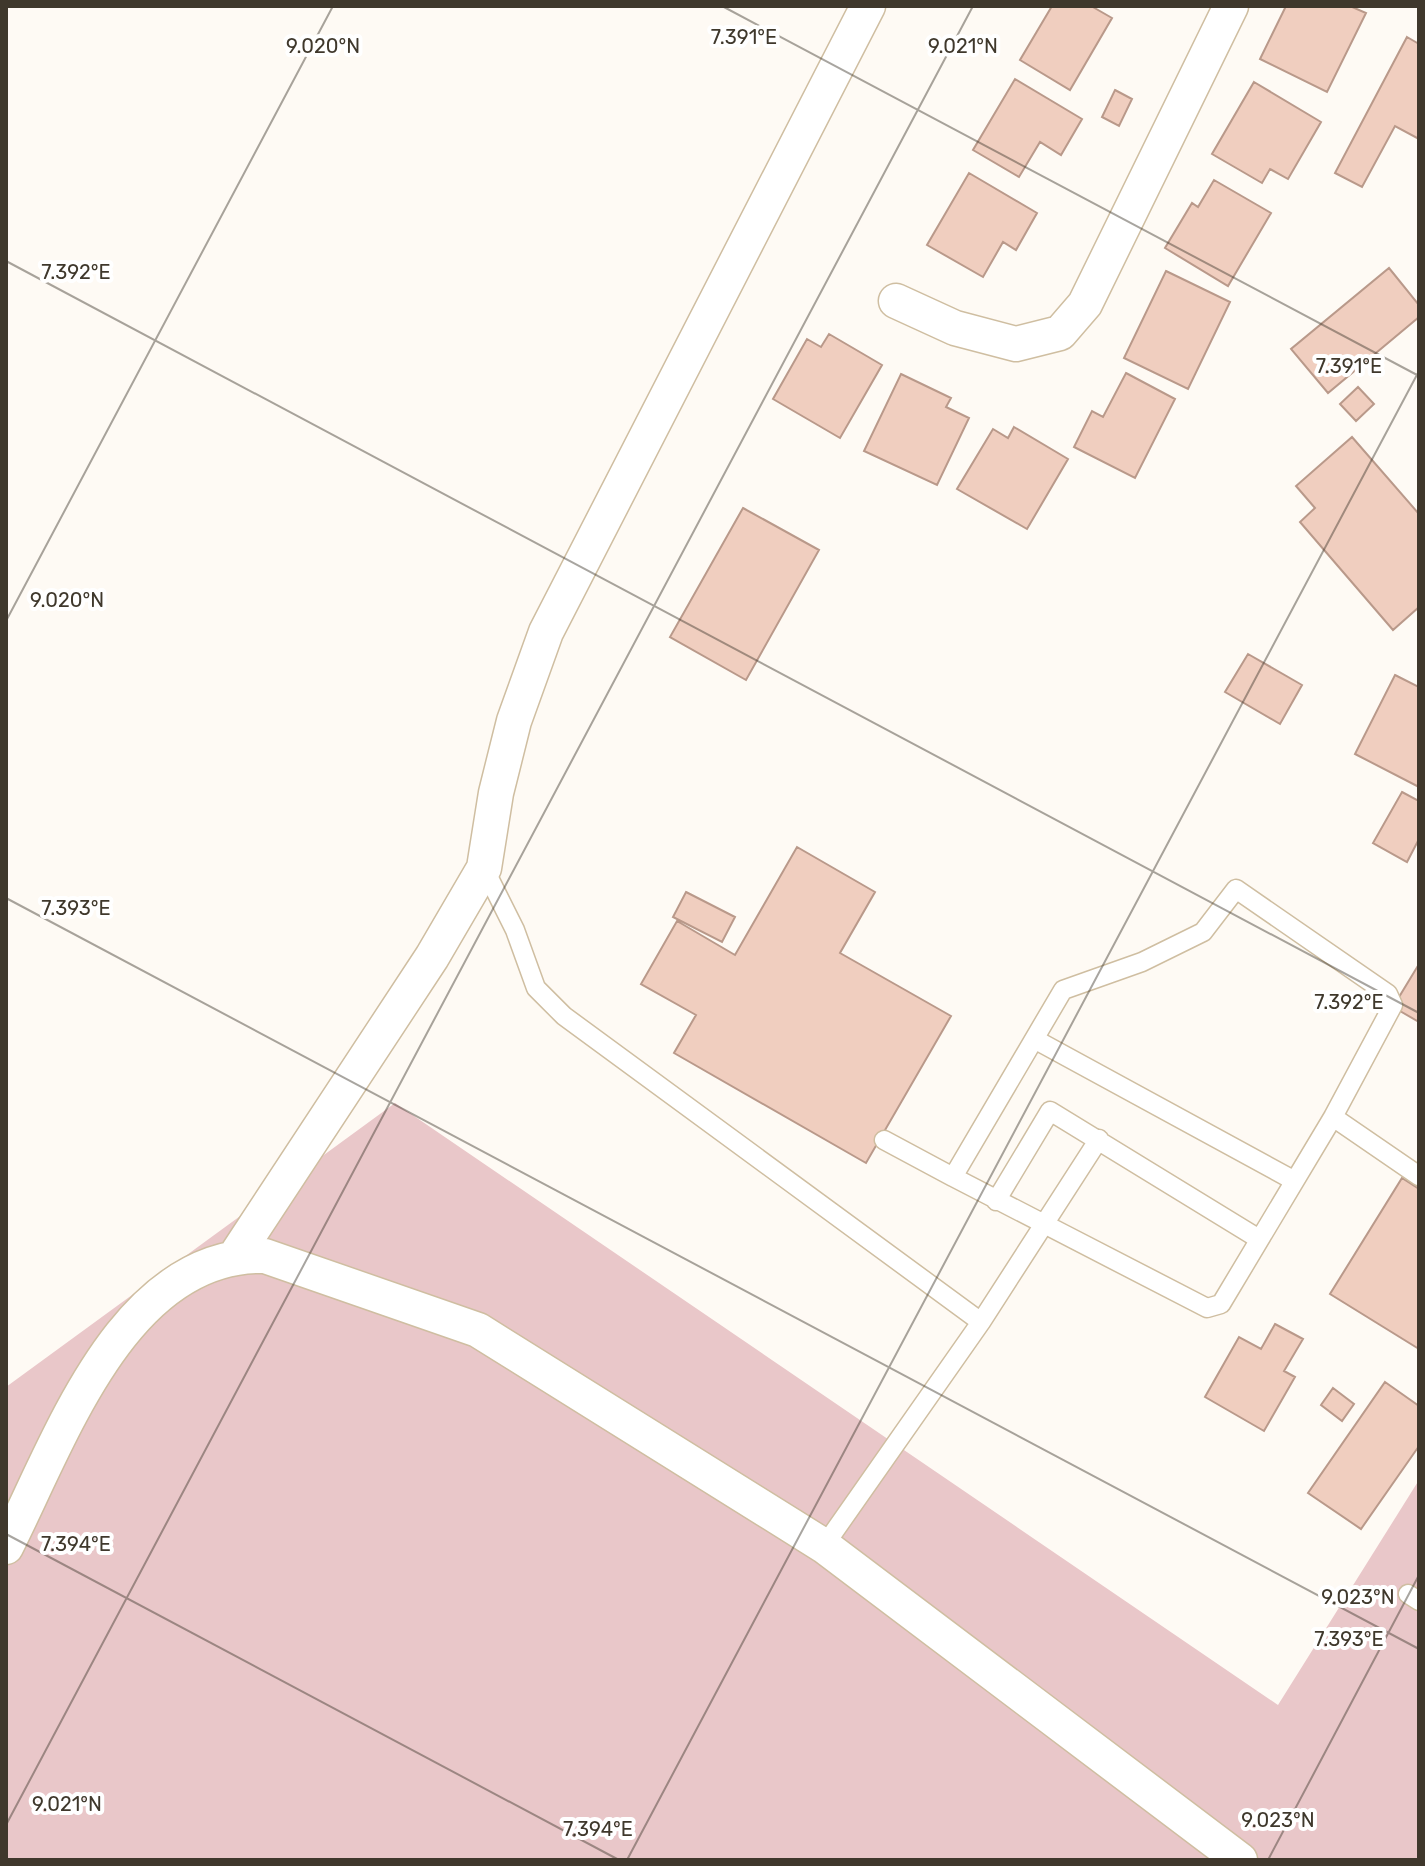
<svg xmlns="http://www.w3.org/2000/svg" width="1425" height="1866" font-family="Rubik,sans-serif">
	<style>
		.green { fill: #e9c7c9 }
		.building { fill: #f0cebf; stroke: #b9998a; stroke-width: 2 }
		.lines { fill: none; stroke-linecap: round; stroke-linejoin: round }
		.lane-casing { stroke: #cfbea1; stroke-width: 21 }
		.street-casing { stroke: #cfbea1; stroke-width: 37 }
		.lane { stroke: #fff; stroke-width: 18 }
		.street { stroke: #fff; stroke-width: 34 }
		.ticks { fill: none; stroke: #3f382c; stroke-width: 2; stroke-opacity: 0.45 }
		.ticks-label { font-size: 20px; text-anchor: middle; fill: #3f382c; stroke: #fff; stroke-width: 8; stroke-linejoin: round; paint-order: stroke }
	</style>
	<rect width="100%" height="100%" fill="#fefaf4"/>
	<path class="green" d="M395,1103l883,602 141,-225v380h-1413v-473z"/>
	<path class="building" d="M1052,6h39l21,12 -42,72 -50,-30z
		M1286,6h64l16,7 -39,79 -67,-33z
		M1407,37l12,7v95l-24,-13 -33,61 -27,-14z
		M1015,79l67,40 -21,36 -21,-13 -21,35 -46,-27z
		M1254,82l67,40 -33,57 -18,-10 -8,14 -50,-29z
		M1115,90l17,9 -13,27 -17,-9z
		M969,173l68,40 -21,37 -13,-8 -20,35 -56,-32z
		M1214,180l57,33 -43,73 -63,-38 27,-45 6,4z
		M1389,268l30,37v12l-91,76 -37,-44z
		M1166,271l64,31 -42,87 -64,-31z
		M829,334l53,31 -42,73 -67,-39 34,-60 14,8z
		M1126,373l49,26 -40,79 -61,-31 18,-36 11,6z
		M901,374l50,24 -5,9 23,11 -32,67 -73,-34z
		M1358,387l16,17 -18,17 -16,-17z
		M1014,427l54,32 -41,70 -70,-40 36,-60 15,9z
		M1352,437l67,77v93l-26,23 -93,-108 15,-14 -19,-22z
		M743,508l76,42 -73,130 -76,-43z
		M1248,654l54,31 -22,39 -55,-32z
		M1395,675l24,12v100l-64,-33z
		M1402,792l17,9v38l-12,23 -34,-19z
		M797,847l78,45 -35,61 111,63 -85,147 -192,-110 22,-38 -55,-31 36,-63 58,34z
		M686,892l49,25 -13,25 -49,-25z
		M1419,964v58l-26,-15z
		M1402,1178l17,11v160l-89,-55z
		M1275,1324l28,15 -19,32 11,6 -31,54 -59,-34 34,-60 22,12z
		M1385,1382l34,24v40l-58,83 -53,-36z
		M1333,1388l21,16 -12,17 -21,-16z"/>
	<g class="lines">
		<defs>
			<path id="lane" d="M484,868l31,62 21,58 28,28 417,306
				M1236,889l152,105 5,11 -60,112 -112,187 -14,4 -254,-131 110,-187 79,-28 61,-30z
				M1036,1040l257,140
				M1333,1117l86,59
				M884,1140l69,37
				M996,1201l54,-90 209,128
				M824,1546l157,-224 118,-183
				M1408,1594l11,7"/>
			<path id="street" d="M896,301l59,27 61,16 44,-11 25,-29 146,-298
				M236,1255l196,-298 52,-89 12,-75 18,-72 32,-89 322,-626
				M6,1547c53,-104 117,-295 259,-291l213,74 346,216 416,314"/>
		</defs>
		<use href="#lane" class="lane-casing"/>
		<use href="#street" class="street-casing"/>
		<use href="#lane" class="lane"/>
		<use href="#street" class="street"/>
	</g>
	<path class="ticks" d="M722,6l697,370M6,261l1413,752M6,621l327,-615M6,898l1413,751M6,1534l613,326M6,1825l967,-1819M627,1860l792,-1489M1268,1860l151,-285"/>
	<g class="ticks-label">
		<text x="744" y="44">7.391°E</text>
		<text x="323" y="53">9.020°N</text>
		<text x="963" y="53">9.021°N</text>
		<text x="76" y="279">7.392°E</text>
		<text x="1349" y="373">7.391°E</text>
		<text x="67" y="607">9.020°N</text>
		<text x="76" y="915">7.393°E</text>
		<text x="1349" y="1009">7.392°E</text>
		<text x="76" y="1551">7.394°E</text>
		<text x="1358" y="1604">9.023°N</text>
		<text x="1349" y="1646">7.393°E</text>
		<text x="67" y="1811">9.021°N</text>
		<text x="1278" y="1827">9.023°N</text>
		<text x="598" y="1836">7.394°E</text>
	</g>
	<rect width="1425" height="1866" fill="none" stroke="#3f382c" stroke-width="16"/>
</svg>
